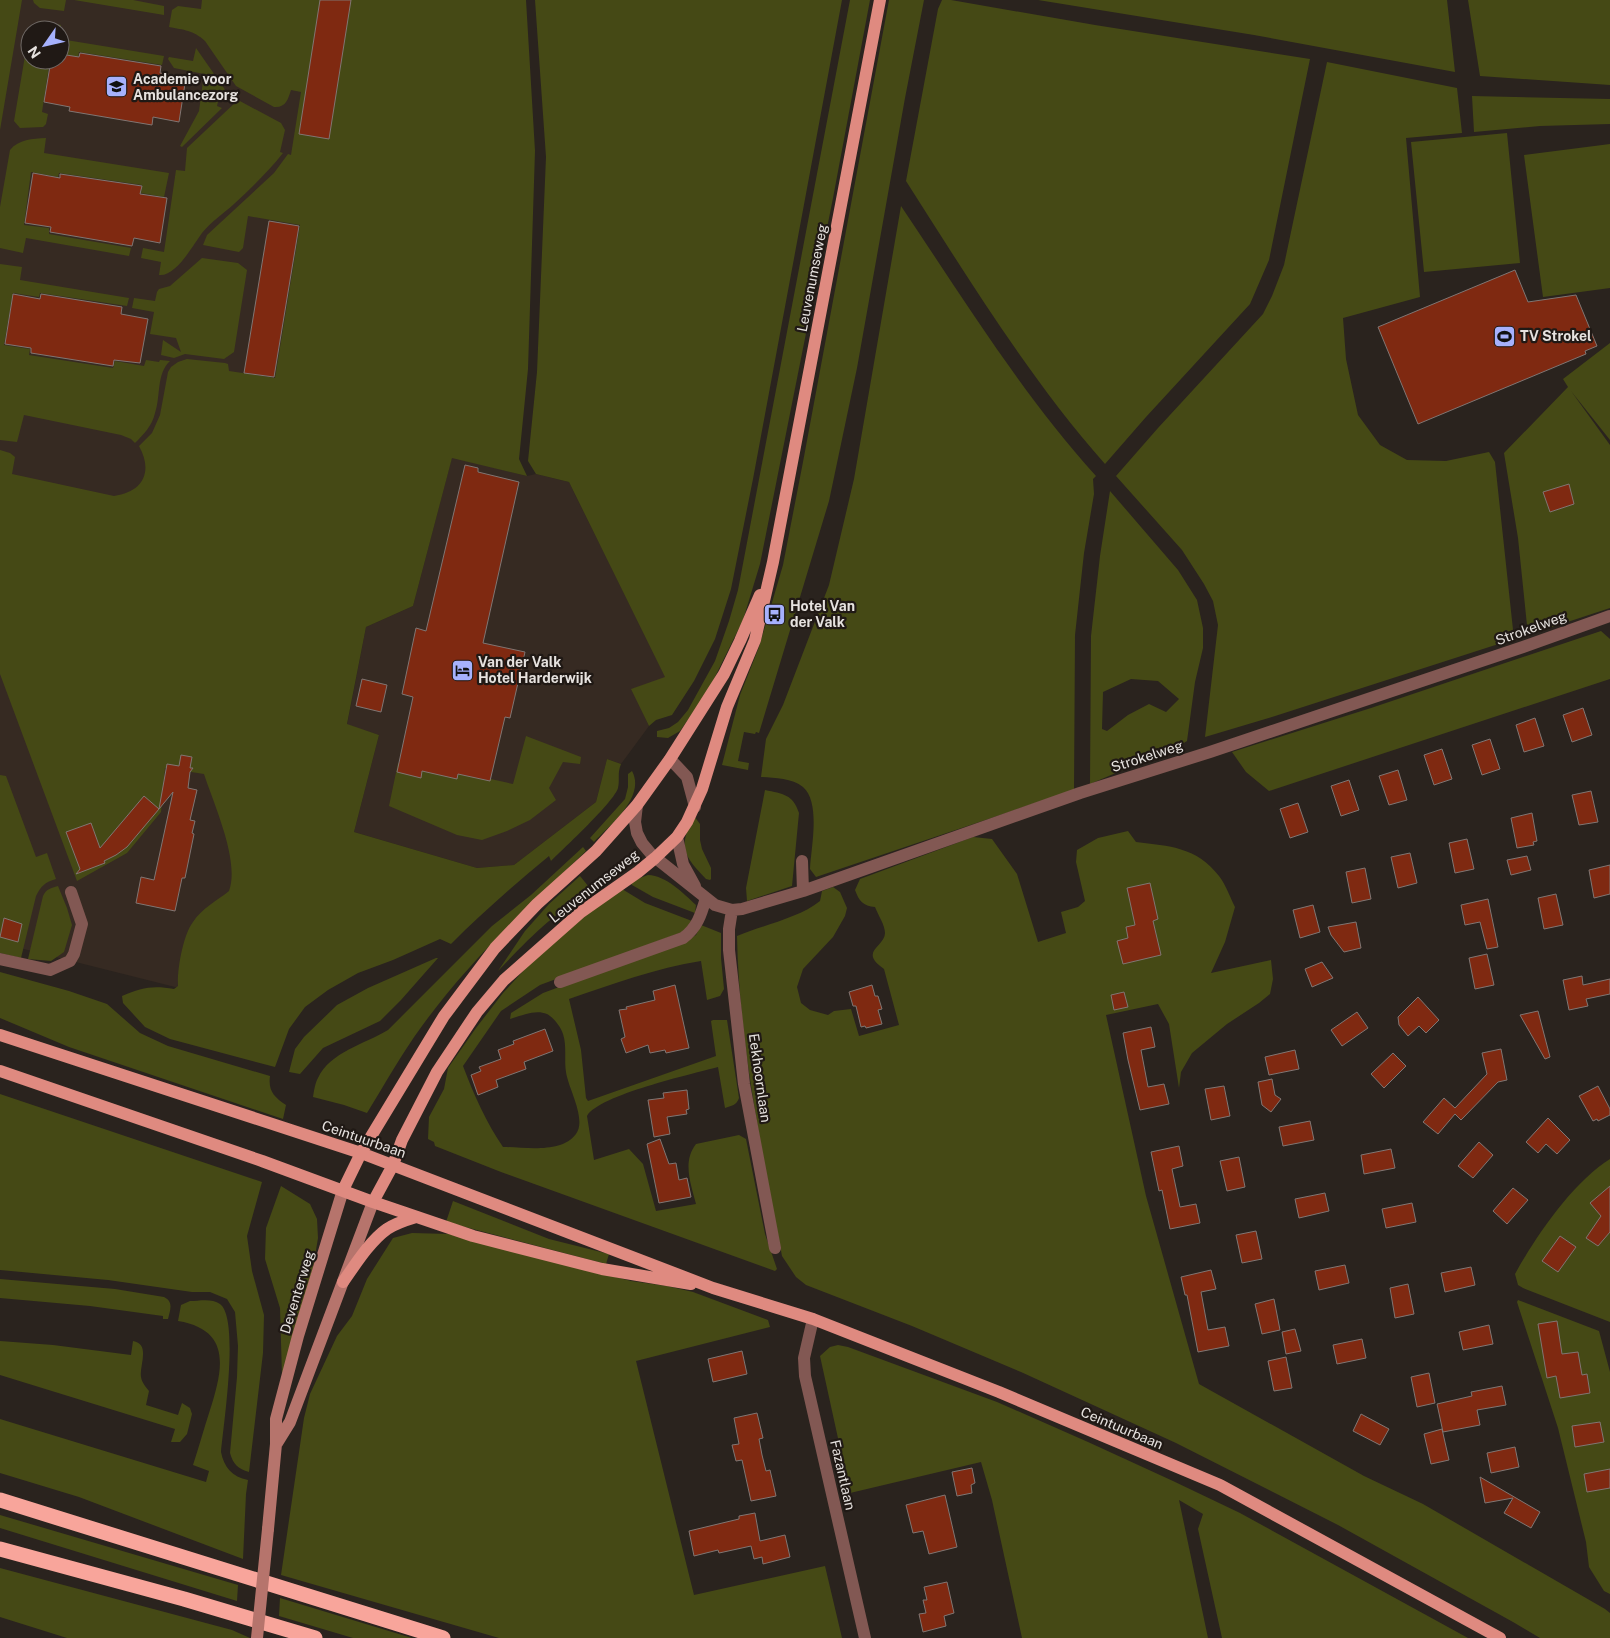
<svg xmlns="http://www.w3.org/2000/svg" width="1610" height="1638" font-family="'Public Sans',sans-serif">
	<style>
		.built { fill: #362a22; fill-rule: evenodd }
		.green { fill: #454915; fill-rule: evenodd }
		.building { fill: #7f2911; stroke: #807673 }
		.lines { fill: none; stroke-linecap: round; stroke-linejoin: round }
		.street { stroke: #825853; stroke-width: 12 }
		.secondary { stroke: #b6746c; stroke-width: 12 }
		.primary { stroke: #df8a80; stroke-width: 12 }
		.highway { stroke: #f8a59b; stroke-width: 15 }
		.secondary-bridge { stroke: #b6746c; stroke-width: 12 }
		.labels { text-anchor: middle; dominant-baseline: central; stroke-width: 4.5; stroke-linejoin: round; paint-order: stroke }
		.poi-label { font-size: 14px; font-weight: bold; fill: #e6e2df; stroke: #201915; text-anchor: start }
		.street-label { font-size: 14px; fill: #e6e2df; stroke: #201915 }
	</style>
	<rect width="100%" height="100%" fill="#2a231e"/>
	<path class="built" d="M0,0h437l-222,997 -215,-54zM30,30h30v30h-30z
		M452,457l75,19 9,-2 33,8 97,196 -34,11 17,37 -28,38 -14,-5 -11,43 -82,63 -37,3 -123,-36 25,-97 -32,-10 19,-98 47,-21z"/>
	<path class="green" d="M0,0h22l-22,130z
		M33,0h33l-2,11 -24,-3 -6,-5z
		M74,0h59l31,6v9z
		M202,0h324l9,151 -7,218 -9,90 8,17 -75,-18 -39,148 -47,21 -19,97 32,11 -25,97 123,36 37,-3 82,-63 11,-43 14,5c-4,10 -1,15 -3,24 -4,14 -54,60 -67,73l-2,-5c-34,28 -67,57 -98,88l-11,-5 -47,21 -35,13 -30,17 -23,17 -16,22 -14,38 -105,-28 -25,-12 -22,-24 -1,-7c19,-8 30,-11 52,-7l4,-3c-1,-16 5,-51 15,-64 8,-13 25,-22 36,-31 11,-30 -15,-86 -25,-117l-39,-6 -4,44 -34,41 -50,28 -77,-207v-224l10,3 5,4 -3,17 102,22c30,-4 39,-25 25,-50l13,-13 8,-18 8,-43 3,-5 7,-5 9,-3 38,4 3,1 1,7 46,7 25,-153 -52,-9 -5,32 -4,4 -36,-7 4,-10 67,-62 14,-19 3,1 10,-63 -10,-2c-3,9 -5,18 -17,17l-38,-21 -31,-45c-12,-11 -21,-11 -36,-14l3,-17 6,-4 23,3z
		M535,0h307l-89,479 -22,110 -16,50 -21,42 -22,34 -16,5 -7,6 -18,-37 34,-12 -96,-195 -33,-8 -8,-13 9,-89 9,-215z
		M850,0h20l-37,198 -73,366 -17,56 -35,71 -28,40 -12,7 -11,-1v-6l12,-3 9,-6 10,-12 27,-49 14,-40 9,-31z
		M889,0h35l-19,98 -48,270 -28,133 -70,232 -3,-1 -1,2 -11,-2 -6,29 11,2 -1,7 -26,-5 18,-70 19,-48 24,-82 20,-103z
		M942,0h9l144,25 215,34 -41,201 -19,44 -104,113 -41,47c-76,-86 -137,-186 -199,-283l32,-172z
		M1038,0h409l8,72 -201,-37z
		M1468,0h142v85l-130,-9z
		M40,21l21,4 -1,6 -30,-1v30h20l-8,52 6,2 -2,10 -3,3 -23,1 -6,-7 15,-89 3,-6z
		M60,39l104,17 -2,9 -83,-13 -1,5 -18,-3z
		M196,48l30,43v3l-6,-1 -3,13 5,2 -40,39 -2,-1 19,-35 5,-37 -30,-6 -6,-9 1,-2 24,4z
		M1327,62l130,26 5,45 -56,5 14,159 -77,21 3,41 12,56 22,30 27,15 39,1 43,-9 6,10 19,177 -242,78 -67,20 13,-112 -5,-24 -9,-17 -22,-34 -66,-74 42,-48 105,-114 9,-18 12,-31z
		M1472,96l138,3v25l-70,2 -66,6z
		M238,100l43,23 4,7 -5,22 3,1c-15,19 -32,35 -49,51 -10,9 -23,18 -32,29 -9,12 -26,44 -43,42l2,-13 -20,-4 2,-10 21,4 12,-82 9,1 2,-23z
		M1507,133l13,130 -96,9 -13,-130z
		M46,138l-2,15 125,20 -5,24 -23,-4 1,-8 -83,-12 -1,4 -27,-5 -7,53 25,3v6l82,14 -2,8 -103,-18 -3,15 -23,-5v-41l10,-57c9,-11 22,-11 36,-12z
		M1610,144v144l-67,9 -19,-142z
		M901,206c62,92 120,187 195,270l-3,3 1,15 -10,59 -9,82 -1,155 -258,87 -6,-8c1,-22 11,-66 -7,-82 -11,-9 -29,-9 -42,-10l5,-38 17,-34 46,-120 25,-106z
		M202,258l36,5 9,7 -13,82 -10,7 -39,-5 -11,4 -13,-3 2,-15 18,12 -5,-14 -26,-4 4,-22 -22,-4 2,-10 21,3 2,-9 2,-3 11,-3z
		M0,264l22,3 -2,13 109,18 -2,8 -87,-13 -1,4 -26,-4 -9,52 26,4 -1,6 84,13 2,-7 29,5 2,-6 13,2 1,-2 10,1c-14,13 -9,35 -15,52 -3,13 -11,21 -20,30l-4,-4 -10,-4 -97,-20 -7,27 -17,-2z
		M1610,343v97l-39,-49 39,54v163l-82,27 -10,-97 -14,-85 64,-66 -5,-8z
		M1110,491l68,79 19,30 6,28v20l-8,34 -8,59 -8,5 -89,38 1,-148 9,-80zM1131,679l27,2 21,18 -13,13 -17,-8 -21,11 -21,16 -5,-2 1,-37z
		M1601,631l9,8v40l-341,112 -23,-19 -14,-20 139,-44z
		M526,736l55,21 -1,7 -17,-2 -14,26 7,12 -26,20 -23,11 -25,9 -25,-5 -68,-29 9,-43 59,15 2,-6 54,12z
		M632,771c14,26 -22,54 -38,71l-4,-4 35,-39 3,-12v-13z
		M0,775l6,1 30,81 11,-4 9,26c-11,3 -15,7 -20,17l-15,62 -21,-5z
		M765,790c18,4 28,4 34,23l-7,73 -45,15 -1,-13z
		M694,816l6,8v16l2,9 9,19v11l-1,1 -4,-1c-23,-24 -28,-32 -12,-63z
		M1128,831l8,11c33,4 61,5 83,34 7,9 11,21 16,31l-10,35 -14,31 60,-13 2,19 -3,15 -11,9 -32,21 -35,29 -11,19 -2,16 -10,-64 -11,-20 -52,11 40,181 53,188 165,92 59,28 182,105 5,4v25h-70l-27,-16 -175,-97 -162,-82 -155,-71 -109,-46 -106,-41 -10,-8 -14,-21c-20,-106 -43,-212 -45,-320 26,-11 62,-18 83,-35l2,-10 11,-4 7,5 7,16 -2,8 -12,21 -30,32 -6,18 4,16 9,7 18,5 6,-4 17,-2 8,27 40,-11 -15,-56c-26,-18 1,-22 1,-36 0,-8 -7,-18 -10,-26 -12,-1 -16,-6 -20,-17l5,-11 113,-42 19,2 25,35 21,68 28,-9 -5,-21 17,-5 7,-6 -9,-39 1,-12 21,-12z
		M583,847l3,4c-58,55 -117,110 -164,175 -20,27 -37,58 -55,87l-23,-8 -31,-8c1,-6 2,-14 5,-19 12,-26 47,-34 70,-48l104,-104 39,-31z
		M648,875c19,1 35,18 48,30l-1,8 -42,-16 -21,-12 -1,-2 6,-4z
		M580,876l13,16c-39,19 -65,48 -95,79l27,-40 24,-27z
		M58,886l9,22 5,17 -8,27 -13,9 -23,-2 15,-63c3,-7 8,-8 15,-10z
		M622,889l23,14 47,18 -7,10 -145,54 -39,26 -38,55c11,29 23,56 40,81 22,0 58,7 73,-13 11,-15 -8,-46 -10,-62 -2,-12 1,-26 -3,-38 -2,-7 -10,-17 -16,-20 -12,-5 -26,2 -37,5l1,-6 32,-20 146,-54 7,-4 5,-10 20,8v25l3,31 -4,7 -13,4 -6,-39c-45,7 -88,23 -132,38l12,51 5,48 2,3 128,-45 -5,-35 2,-1h14l12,78c-2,7 -8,8 -14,10l-7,-41c-26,7 -119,28 -131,49l7,44 35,-11 14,15 13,47 40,-7c-5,-20 -14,-42 0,-60l43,-9 7,4 19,95 12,35 -2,2 -274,-99 -66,-26 -1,-4 -6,-3 1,-22 15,-28 4,-21 28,-40 27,-35 36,-39 38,-34z
		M436,958h2l-37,42 -21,21 -57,27 -23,26 -11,-2 6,-23 9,-12 33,-32 31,-17z
		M0,972l69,19 38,13 33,29 28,13 102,30c-2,15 4,21 16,29l-3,14 -214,-72 -69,-29z
		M0,1094l262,88 -15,54 5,35 12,44 -1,38 -14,119c-11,-3 -16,-8 -19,-19l7,-76 1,-31 -3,-34 -8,-13 -17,-7h-18l-84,-12 -108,-10z
		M1610,1159v163l-87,-34 -5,-3 -3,-11c21,-38 58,-92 95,-115z
		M281,1186l29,18 7,15 1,19 -5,30 -31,108 -2,-68 -15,-49 1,-31z
		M453,1201l96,38 60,15 -3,10 -160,-42z
		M412,1233l37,1 182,47 36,5 26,6 75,28 2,7 -134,34 58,234 131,-29 17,72h-343l-218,-63 23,-157 6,-24 27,-58 15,-20 15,-37 26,-41z
		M0,1279l115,10 49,8c10,5 6,13 4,22h-5v-3l-73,-10 -90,-8z
		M1518,1300l81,31 11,41v222l-6,-3 -15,-24 -3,-25 -28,-114 -41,-126z
		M190,1301c9,0 22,-3 30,3 20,15 3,123 1,148 3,15 11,25 27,28l-2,14 -3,65 -164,-62 -79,-24v-54l206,63 3,-11 -16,-6c6,-18 11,-37 17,-55 13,-41 22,-80 -32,-89l3,-16z
		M0,1341l53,4 78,10 2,-14c18,3 6,25 8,36 1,6 5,10 8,14l-3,14 32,10 4,-12 8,5 2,6 -5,20 -7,8h-9l4,-13 -175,-54z
		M838,1345l10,2 149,55 91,40 85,39 67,32 228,125h-246l-24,-109 5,-15 -24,-14 29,138h-186l-30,-138 -11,-38 -131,31 -30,-137 10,-9z
		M0,1515l238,70 -1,16 -237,-73z
		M0,1568l232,62 18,8h-183l-67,-21z
		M280,1598l132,40h-59l-74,-22z"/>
	<path class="building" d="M320,0h31l-22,139 -30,-5z
		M80,53l81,13 -1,7 26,4 -7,45 -26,-5 -1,8 -83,-14 1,-4 -26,-5 7,-42h9v-6l19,3z
		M33,173l27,5v-4l82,12 -2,8 27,4 -7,45 -26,-5 -2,8 -82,-14 1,-5 -26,-4z
		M269,221l30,5 -25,151 -30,-4z
		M1515,270l13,32 48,-7 21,51 -12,5 1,3 -168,70 -40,-97z
		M13,294l27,5 1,-5 81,13 -1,7 27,5 -8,44 -26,-3 -1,6 -82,-13v-5l-26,-4z
		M465,465l13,3v4l41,10 -36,161 42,9 -15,66 -5,-1 -15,64 -32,-7 -1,5 -35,-8 -1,7 -24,-6 16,-75 -11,-3 14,-66 10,3z
		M1569,484l5,20 -24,8 -7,-20z
		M362,679l25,6 -6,27 -25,-6z
		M1583,708l9,27 -20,7 -9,-27z
		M1535,718l9,28 -20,6 -8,-27z
		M1490,739l10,30 -18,6 -10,-30z
		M1442,749l10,30 -18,6 -10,-30z
		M181,755l11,2 -2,11h3l-3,4 -2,16 9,2 -7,30 5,1 -3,12 2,1 -9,44h-3l-7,33 -39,-8 5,-26 13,3 19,-88 -14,17 8,-45 12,2z
		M1398,770l9,30 -18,5 -10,-29z
		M1349,780l10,30 -18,6 -10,-30z
		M1591,791l7,31 -19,3 -7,-30z
		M144,796l15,13 -32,38 -11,8 -12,6 1,2 -29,11 4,-5 -14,-37 25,-9 9,25z
		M1298,803l10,29 -18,6 -10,-29z
		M1532,813l5,28 -4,1 1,3 -17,3 -6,-30z
		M1467,839l7,30 -19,4 -6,-30z
		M1410,853l7,30 -19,5 -7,-31z
		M1527,856l4,14 -20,5 -4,-15z
		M1610,865v29l-16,4 -5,-28z
		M1365,868l6,31 -19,4 -6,-31z
		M1150,883l8,36 -5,2 8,34 -38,9 -6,-23 11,-3 -2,-11 9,-2 -8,-37z
		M1556,894l7,31 -19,4 -6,-31z
		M1488,899l10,48 -11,2 -7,-27 -15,3 -4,-20z
		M1313,905l7,27 -20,6 -7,-28z
		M4,918l18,6 -4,18 -18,-5z
		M1356,922l5,26 -17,4 -13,-17 -3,-8z
		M1487,954l7,31 -19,4 -6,-31z
		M1322,962l11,16 -21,9 -7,-18z
		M1582,976l1,9 27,-6v15l-24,5 2,7 -19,4 -6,-30z
		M675,985l14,63 -23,5 -1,-3 -15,3 -2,-8 -22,8 -5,-14 4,-2 -6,-27 8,-1 -1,-2 29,-7 -2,-9z
		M872,985l3,11h3l4,13 -4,1 4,14 -16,4 -1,-2 -4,1 -5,-21h-3l-4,-14z
		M1124,992l4,15 -14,3 -3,-15z
		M1418,997l21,23 -13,13 -7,-7 -11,10 -9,-11 -1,-8z
		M1538,1011l12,46 -5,2 -25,-44z
		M1357,1012l11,16 -26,18 -11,-16z
		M1151,1027l4,20 -14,3 7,37 16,-3 5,20 -29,6 -12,-50 -5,-27z
		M545,1029l8,22 -29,11 2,7 -30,11 2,7 -20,8 -7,-20 10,-4 -2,-4 22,-8 -3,-9 16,-6 -1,-3z
		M1501,1049l6,31 -9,2 -37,38 -6,-6 -17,20 -15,-12 21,-24 11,10 32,-34 -5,-21z
		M1295,1050l4,19 -30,6 -4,-18z
		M1393,1053l13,13 -22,22 -13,-14z
		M1272,1079l3,16 6,4 -10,13 -9,-7 -4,-23z
		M1224,1086l6,30 -19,4 -6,-31z
		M1598,1086l12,23v6l-12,6 -1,-2 -4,2 -14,-25z
		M687,1090l2,19 -3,1 1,4 -20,3 3,17 -16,3 -6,-37 16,-2 -1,-5z
		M1548,1118l22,22 -13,14 -11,-10 -8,9 -12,-11z
		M1310,1121l4,19 -31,6 -4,-19z
		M660,1139l9,25 7,-1 3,17 8,-2 4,19 -32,6 -12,-59z
		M1479,1142l14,13 -20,23 -15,-12z
		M1179,1146l4,20 -11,3 8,38 16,-3 4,19 -30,6 -8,-39 -3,1 -8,-39z
		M1391,1149l4,19 -31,6 -3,-19z
		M1239,1157l6,30 -18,4 -7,-30z
		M1610,1186v46l-12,14 -12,-8 15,-22 -11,-13z
		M1513,1188l15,12 -21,24 -14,-13z
		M1325,1193l4,18 -30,7 -4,-19z
		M1412,1203l4,19 -30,6 -4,-19z
		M1256,1231l6,28 -20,4 -6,-28z
		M1560,1236l16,11 -18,25 -16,-11z
		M1345,1265l4,18 -30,7 -4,-19z
		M1471,1267l4,18 -30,7 -4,-19z
		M1211,1270l5,19 -15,3 7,38 17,-3 4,19 -31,6 -11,-57h-2l-4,-18z
		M1408,1284l6,30 -19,4 -5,-30z
		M1274,1299l6,31 -18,4 -7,-30z
		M1557,1321l5,33 16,-2 4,23 5,-1 3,19 -30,5 -4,-22 -9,2 -9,-54z
		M1489,1325l4,19 -30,6 -4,-18z
		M1295,1329l6,22 -15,3 -4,-22z
		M1362,1339l4,19 -29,6 -4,-19z
		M742,1351l5,23 -34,8 -5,-23z
		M1286,1357l6,31 -18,3 -6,-30z
		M1429,1373l6,30 -18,4 -6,-30z
		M1502,1386l4,19 -29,5 3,15 -37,7 -6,-28 35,-8 -1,-4z
		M757,1413l6,25 -4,1 3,16 4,16 4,-1 6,26 -25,5 -9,-41 -6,1 -4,-16 7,-1 -5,-26z
		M1361,1414l28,15 -9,16 -27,-14z
		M1600,1422l4,20 -29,5 -3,-21z
		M1442,1429l7,31 -18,4 -7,-30z
		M1515,1447l4,20 -28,6 -4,-20z
		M972,1468l3,15 -4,2 1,8 -15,3 -5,-24z
		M1610,1469v19l-23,4 -3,-18z
		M1480,1477l60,35 -9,16 -27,-15 9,-15 -28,5z
		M945,1495l12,52 -28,7 -6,-23 -10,2 -7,-28z
		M755,1513l5,28 25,-6 5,22 -27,7 -1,-7 -8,2 -3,-13 -32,7 -1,-3 -24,6 -5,-25 50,-12v-3z
		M947,1582l7,31 -10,3 2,10 -23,6 -4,-18 7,-1 -3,-13h4l-3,-13z"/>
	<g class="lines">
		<path class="street" d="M670,759l17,18 8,30
			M637,805l-2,17 2,11 5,10 10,12 63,50 17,5 10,-1 61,-18 277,-98 130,-41 313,-105 87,-31
			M677,837l6,27 12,22
			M802,861l1,30
			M732,910l-3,19v21l15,134 31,164
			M0,959l50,11 20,-9 4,-7 8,-30 -11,-32
			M560,982l123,-44c14,-10 18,-23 23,-40
			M813,1319l-9,39 1,18 60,262"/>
		<path class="secondary" d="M277,1443l13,-21 83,-220
			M268,1529l8,-85v-25l22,-83 45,-146"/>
		<path class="primary" d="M0,1035l361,118 352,135 100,31 186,73 221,93 280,153
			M0,1071l262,90 111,41 100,34 129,33 89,15
			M343,1190l18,-37 83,-137 51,-68 42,-44 59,-53 41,-46 33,-46 54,-85 16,-33 20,-46
			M373,1202l20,-37 9,-25 35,-68 40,-60 27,-32 77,-68 57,-40 17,-14 22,-21 10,-15 15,-33 25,-82 28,-67 18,-78 107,-562
			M343,1282c12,-17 27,-41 44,-53 9,-6 19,-9 29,-12"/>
		<path class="highway" d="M0,1500l443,138
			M0,1549l184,50 131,39"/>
		<path class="secondary-bridge" d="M257,1638l11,-109"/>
	</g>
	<defs>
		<symbol id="university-square" viewBox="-11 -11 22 22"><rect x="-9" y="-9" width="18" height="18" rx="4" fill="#a6b1fc" stroke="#201915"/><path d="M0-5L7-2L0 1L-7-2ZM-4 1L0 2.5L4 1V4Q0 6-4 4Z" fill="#111"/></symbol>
		<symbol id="stadium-square" viewBox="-11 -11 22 22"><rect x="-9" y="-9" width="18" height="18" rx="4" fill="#a6b1fc" stroke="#201915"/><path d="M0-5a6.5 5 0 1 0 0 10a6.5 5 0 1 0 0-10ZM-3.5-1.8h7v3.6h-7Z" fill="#111"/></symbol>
		<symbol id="bus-square" viewBox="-11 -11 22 22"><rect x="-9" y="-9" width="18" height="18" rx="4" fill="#a6b1fc" stroke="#201915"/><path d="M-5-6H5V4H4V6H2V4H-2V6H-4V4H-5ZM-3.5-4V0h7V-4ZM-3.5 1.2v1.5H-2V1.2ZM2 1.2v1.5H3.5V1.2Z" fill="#111"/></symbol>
		<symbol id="hotel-square" viewBox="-11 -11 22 22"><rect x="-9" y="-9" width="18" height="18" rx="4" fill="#a6b1fc" stroke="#201915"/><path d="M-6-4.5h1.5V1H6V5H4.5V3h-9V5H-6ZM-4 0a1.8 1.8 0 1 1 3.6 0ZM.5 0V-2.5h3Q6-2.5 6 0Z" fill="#111"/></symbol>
	</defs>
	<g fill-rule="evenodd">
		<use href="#university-square" x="104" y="74" width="25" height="25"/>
		<use href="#stadium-square" x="1492" y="324" width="25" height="25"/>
		<use href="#bus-square" x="762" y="602" width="25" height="25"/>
		<use href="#hotel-square" x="450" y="658" width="25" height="25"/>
	</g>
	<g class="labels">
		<g class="poi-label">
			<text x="133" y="79">Academie voor<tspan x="133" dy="16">Ambulancezorg</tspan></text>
			<text x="1520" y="336">TV Strokel</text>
			<text x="790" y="606">Hotel Van<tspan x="790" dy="16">der Valk</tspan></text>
			<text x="478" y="662">Van der Valk<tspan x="478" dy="16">Hotel Harderwijk</tspan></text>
		</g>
		<g class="street-label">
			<text transform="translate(812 278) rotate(-79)">Leuvenumseweg</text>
			<text transform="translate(1531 628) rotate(-20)">Strokelweg</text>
			<text transform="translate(1147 756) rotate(-18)">Strokelweg</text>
			<text transform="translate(594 886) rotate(-38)">Leuvenumseweg</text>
			<text transform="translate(760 1078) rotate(82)">Eekhoornlaan</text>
			<text transform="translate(364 1139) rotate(19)">Ceintuurbaan</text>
			<text transform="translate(297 1292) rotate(-73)">Deventerweg</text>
			<text transform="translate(1122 1428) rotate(23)">Ceintuurbaan</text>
			<text transform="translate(843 1475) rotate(77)">Fazantlaan</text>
		</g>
	</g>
	<g transform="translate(45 45) rotate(236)"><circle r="24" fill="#201915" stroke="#6f6966"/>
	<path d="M0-4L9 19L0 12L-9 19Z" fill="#a6b1fc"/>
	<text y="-8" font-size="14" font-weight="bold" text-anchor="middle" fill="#e6e2df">N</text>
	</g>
</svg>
